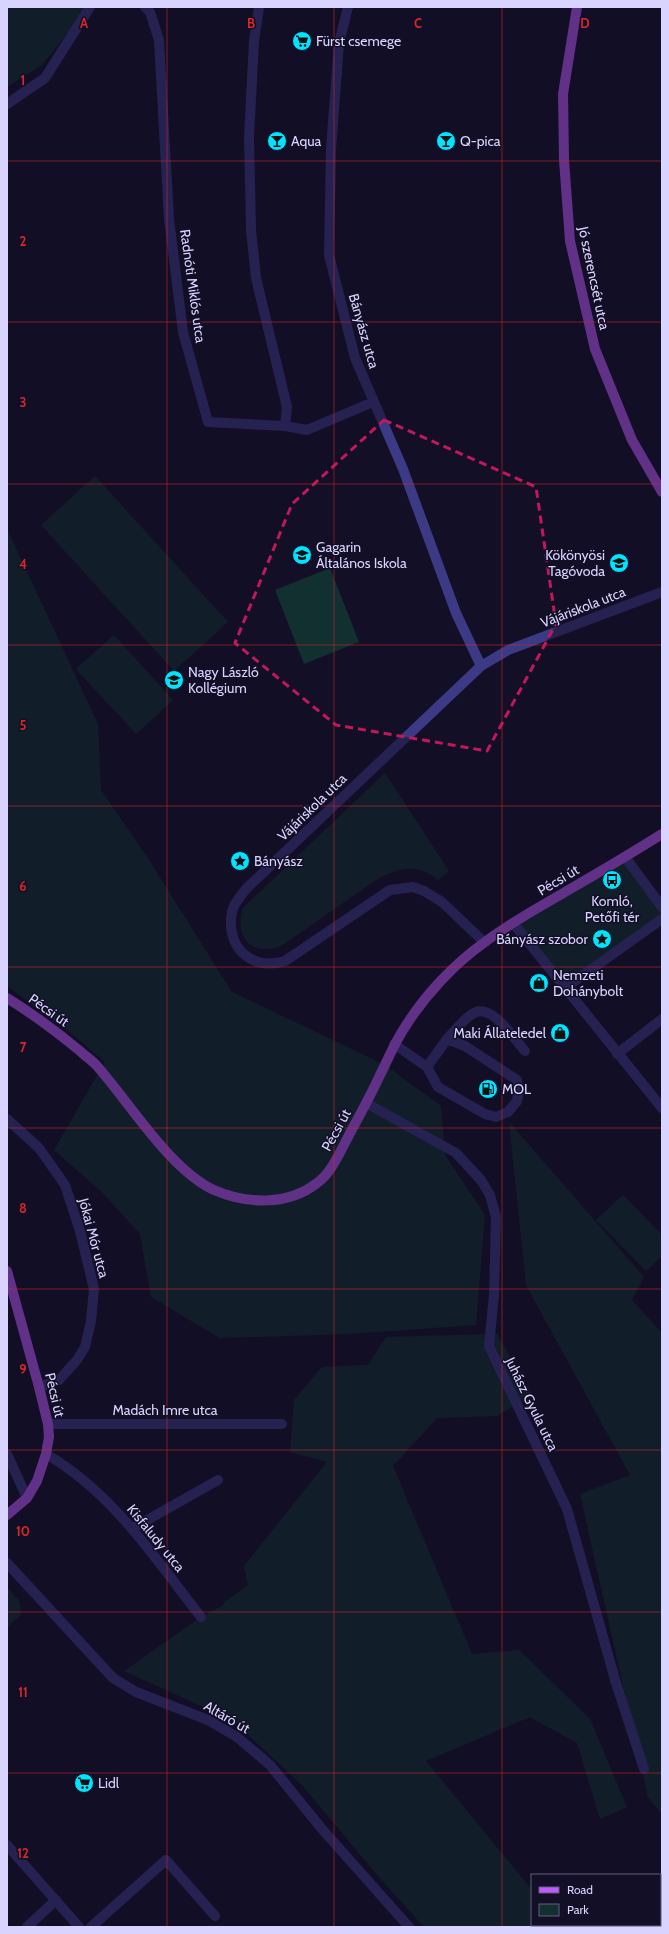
<svg xmlns="http://www.w3.org/2000/svg" width="669" height="1934" font-family="Cabin,sans-serif">
	<style>
		.green { fill: #12302f }
		.lines { fill: none; stroke-linecap: round; stroke-linejoin: round }
		.minor { stroke: #3d3a85; stroke-width: 10 }
		.major { stroke: #c25bff; stroke-width: 10 }
		.marked { fill: none; stroke: #c2185b; stroke-width: 3; stroke-dasharray: 8 5; stroke-linejoin: round }
		.grid { fill: none; stroke: #d62828; stroke-width: 1; stroke-opacity: 0.55 }
		.labels { text-anchor: middle; dominant-baseline: central; stroke-width: 3; stroke-linejoin: round; paint-order: stroke }
		.poi-label { font-size: 14px; fill: #d9d4ff; stroke: #130f26; text-anchor: start }
		.street-label { font-size: 14px; fill: #d9d4ff; stroke: #130f26 }
		.grid-label { font-size: 13px; text-anchor: middle; font-weight: bold; fill: #d62828; stroke: #130f26; stroke-width: 3; stroke-linejoin: round; paint-order: stroke }
	</style>
	<rect width="100%" height="100%" fill="#130f26"/>
	<path class="green" d="M7,7h77l-1,7 -41,51 -35,22z
		M95,476l133,146 -54,49 -133,-146z
		M7,529l91,195 3,66 46,67 85,135 153,73 56,41 4,49 40,60 -9,110 -129,9 -127,4 -69,-41 -11,-63 -38,-42 -48,-42 51,-88 -39,-33 -59,-43z
		M330,568l29,74 -55,22 -29,-74z
		M114,635l59,65 -37,34 -60,-65z
		M385,773l64,98 -11,9c-22,-17 -36,-12 -59,-2l-98,68c-30,11 -47,-9 -38,-38z
		M625,857l37,50v12l-97,69 -52,-65z
		M509,1122l135,155 -12,23 30,33v481l-14,-17 -68,-303 50,-19 -104,-190z
		M623,1195l39,40v21l-16,15 -50,-51z
		M497,1334l35,61 -35,21 -60,2 -44,48 79,188 47,-4 71,69 37,88 -27,12 -23,-76 -47,-26 -104,44 106,129v35h40l2,2h-150l-45,-50 -77,-92 -70,-65 -108,-49 77,-54 21,-11 4,-5 22,-16 -4,-19 83,-104 -37,-10 4,-52 28,-33 46,-2 18,-28z
		M7,1587l12,14 2,14 -14,12z"/>
	<g class="lines">
		<path class="minor" d="M145,7l5,5 9,28 10,179 14,113 25,90 77,4 22,4 66,-28
			M259,7l-5,34 -5,96 2,93 5,48 31,129 -2,19
			M348,7l-9,36 -8,106 -2,106 26,103 48,111 53,144 25,53
			M7,104l38,-26 45,-71
			M625,857l37,50
			M513,923l149,185
			M484,942l-42,-40 -18,-11 -11,-4 -23,3 -105,71c-34,11 -60,-15 -53,-49 2,-9 9,-17 15,-24l234,-222 27,-16 154,-58
			M565,988l97,-69
			M447,1039c8,-8 17,-21 27,-26 18,-10 41,27 51,38
			M394,1044l33,23 11,20 47,27 11,3 12,-5 9,-11 2,-11 -2,-10 -52,-34 -18,-7 -20,28
			M617,1054l45,-35
			M366,1103l90,50 25,27 9,15 6,22 -2,78 -5,51 78,163 49,174 28,86
			M7,1119l32,29 26,37 15,46 14,58 -3,32 -6,26 -8,13 -18,20 -20,7
			M48,1424h234
			M7,1454l20,44
			M46,1454c67,39 108,103 155,163
			M133,1528l85,-48
			M7,1563l106,115 23,14 72,28 29,17 33,28 52,64 87,98
			M7,1845l72,82
			M27,1927l29,-27
			M91,1927l75,-67 49,56"/>
		<path class="major" d="M577,7l-14,87 1,66 6,81 25,108 37,91 30,52
			M7,998c26,16 50,34 73,53 5,5 12,9 17,15 32,36 74,105 117,124 32,14 74,16 103,-7 14,-10 22,-29 30,-44 11,-21 23,-42 33,-64 8,-16 15,-33 25,-48 20,-32 49,-63 80,-85 25,-19 53,-34 80,-50 33,-19 65,-38 97,-58
			M7,1271l32,116 9,37 1,13 -3,17 -9,27 -10,17 -20,17"/>
	</g>
	<path d="M0 0H669V1934H0ZM384,420l152,67 20,137 -69,127 -151,-26 -101,-82 57,-139z" fill="#130f26" fill-opacity=".55" fill-rule="evenodd"/>
	<path class="marked" d="M384,420l152,67 20,137 -69,127 -151,-26 -101,-82 57,-139z"/>
	<path class="grid" d="M167,7v1920M334,7v1920M502,7v1920M7,161h655M7,322h655M7,484h655M7,645h655M7,806h655M7,967h655M7,1128h655M7,1289h655M7,1450h655M7,1612h655M7,1773h655"/>
	<defs>
		<symbol id="supermarket-disc" viewBox="-11 -11 22 22"><circle r="9.5" fill="#00e5ff" stroke="#130f26"/><path d="M-6-5.5h2.5l.6 2H6L4.5 2H-2.5L-4.4-4H-6ZM-1.5 3.2a1.3 1.3 0 1 0 .1 0ZM3 3.2a1.3 1.3 0 1 0 .1 0Z" fill="#111"/></symbol>
		<symbol id="bar-disc" viewBox="-11 -11 22 22"><circle r="9.5" fill="#00e5ff" stroke="#130f26"/><path d="M-6-5H6L.8 .8V4.5H3.5V6h-7V4.5H-.8V.8Z" fill="#111"/></symbol>
		<symbol id="school-disc" viewBox="-11 -11 22 22"><circle r="9.5" fill="#00e5ff" stroke="#130f26"/><path d="M0-5L7-2L0 1L-7-2ZM-4 1L0 2.5L4 1V4Q0 6-4 4Z" fill="#111"/></symbol>
		<symbol id="sight-disc" viewBox="-11 -11 22 22"><circle r="9.5" fill="#00e5ff" stroke="#130f26"/><path d="M0-6L1.8-2.2L6-1.7L2.9 1.2L3.7 5.4L0 3.3L-3.7 5.4L-2.9 1.2L-6-1.7L-1.8-2.2Z" fill="#111"/></symbol>
		<symbol id="bus-disc" viewBox="-11 -11 22 22"><circle r="9.5" fill="#00e5ff" stroke="#130f26"/><path d="M-5-6H5V4H4V6H2V4H-2V6H-4V4H-5ZM-3.5-4V0h7V-4ZM-3.5 1.2v1.5H-2V1.2ZM2 1.2v1.5H3.5V1.2Z" fill="#111"/></symbol>
		<symbol id="shop-disc" viewBox="-11 -11 22 22"><circle r="9.5" fill="#00e5ff" stroke="#130f26"/><path d="M-5-2.5h2.3a2.7 3.5 0 0 1 5.4 0H5L5.5 6h-11ZM-1.5-2.5h3a1.5 2.3 0 0 0-3 0Z" fill="#111"/></symbol>
		<symbol id="fuel-disc" viewBox="-11 -11 22 22"><circle r="9.5" fill="#00e5ff" stroke="#130f26"/><path d="M-5.5-6h7V0h2V4h1.3V-2.5L3-4.5l.8-.8L6-3V5H2.5V1h-1V6h-7ZM-4.2-4.7v3.2H.2V-4.7Z" fill="#111"/></symbol>
	</defs>
	<g fill-rule="evenodd">
		<use href="#supermarket-disc" x="291" y="30" width="22" height="22"/>
		<use href="#bar-disc" x="266" y="130" width="22" height="22"/>
		<use href="#bar-disc" x="435" y="130" width="22" height="22"/>
		<use href="#school-disc" x="291" y="544" width="22" height="22"/>
		<use href="#school-disc" x="608" y="552" width="22" height="22"/>
		<use href="#school-disc" x="163" y="669" width="22" height="22"/>
		<use href="#sight-disc" x="229" y="850" width="22" height="22"/>
		<use href="#bus-disc" x="601" y="869" width="22" height="22"/>
		<use href="#sight-disc" x="591" y="928" width="22" height="22"/>
		<use href="#shop-disc" x="528" y="972" width="22" height="22"/>
		<use href="#shop-disc" x="549" y="1022" width="22" height="22"/>
		<use href="#fuel-disc" x="477" y="1078" width="22" height="22"/>
		<use href="#supermarket-disc" x="73" y="1772" width="22" height="22"/>
	</g>
	<g class="labels">
		<g class="poi-label">
			<text x="316" y="41">Fürst csemege</text>
			<text x="291" y="141">Aqua</text>
			<text x="460" y="141">Q-pica</text>
			<text x="316" y="547">Gagarin<tspan x="316" dy="16">Általános Iskola</tspan></text>
			<text x="605" y="555" text-anchor="end">Kökönyösi<tspan x="605" dy="16">Tagóvoda</tspan></text>
			<text x="188" y="672">Nagy László<tspan x="188" dy="16">Kollégium</tspan></text>
			<text x="254" y="861">Bányász</text>
			<text x="612" y="901" text-anchor="middle">Komló,<tspan x="612" dy="16">Petőfi tér</tspan></text>
			<text x="588" y="939" text-anchor="end">Bányász szobor</text>
			<text x="553" y="975">Nemzeti<tspan x="553" dy="16">Dohánybolt</tspan></text>
			<text x="546" y="1033" text-anchor="end">Maki Állateledel</text>
			<text x="502" y="1089">MOL</text>
			<text x="98" y="1783">Lidl</text>
		</g>
		<g class="street-label">
			<text transform="translate(594 278) rotate(78)">Jó szerencsét utca</text>
			<text transform="translate(193 286) rotate(82)">Radnóti Miklós utca</text>
			<text transform="translate(364 331) rotate(74)">Bányász utca</text>
			<text transform="translate(583 607) rotate(-21)">Vájáriskola utca</text>
			<text transform="translate(312 807) rotate(-44)">Vájáriskola utca</text>
			<text transform="translate(558 880) rotate(-31)">Pécsi út</text>
			<text transform="translate(49 1010) rotate(35)">Pécsi út</text>
			<text transform="translate(336 1130) rotate(-61)">Pécsi út</text>
			<text transform="translate(94 1238) rotate(75)">Jókai Mór utca</text>
			<text transform="translate(55 1395) rotate(77)">Pécsi út</text>
			<text transform="translate(532 1404) rotate(64)">Juhász Gyula utca</text>
			<text x="165" y="1410">Madách Imre utca</text>
			<text transform="translate(156 1538) rotate(51)">Kisfaludy utca</text>
			<text transform="translate(227 1717) rotate(30)">Altáró út</text>
		</g>
	</g>
	<g class="grid-label">
		<text x="84" y="28">A</text>
		<text x="251" y="28">B</text>
		<text x="418" y="28">C</text>
		<text x="585" y="28">D</text>
		<text x="23" y="85">1</text>
		<text x="23" y="246">2</text>
		<text x="23" y="407">3</text>
		<text x="23" y="569">4</text>
		<text x="23" y="730">5</text>
		<text x="23" y="891">6</text>
		<text x="23" y="1052">7</text>
		<text x="23" y="1213">8</text>
		<text x="23" y="1374">9</text>
		<text x="23" y="1536">10</text>
		<text x="23" y="1697">11</text>
		<text x="23" y="1858">12</text>
	</g>
	<rect width="669" height="1934" fill="none" stroke="#d9d4ff" stroke-width="16"/>
	<rect x="531" y="1874" width="130" height="52" fill="#130f26" stroke="#625e7d"/>
	<rect x="539" y="1887" width="20" height="6" fill="#c25bff" stroke="#625e7d"/>
	<text x="567" y="1894" font-size="12" fill="#d9d4ff">Road</text>
	<rect x="539" y="1904" width="20" height="12" fill="#12302f" stroke="#625e7d"/>
	<text x="567" y="1914" font-size="12" fill="#d9d4ff">Park</text>
</svg>
